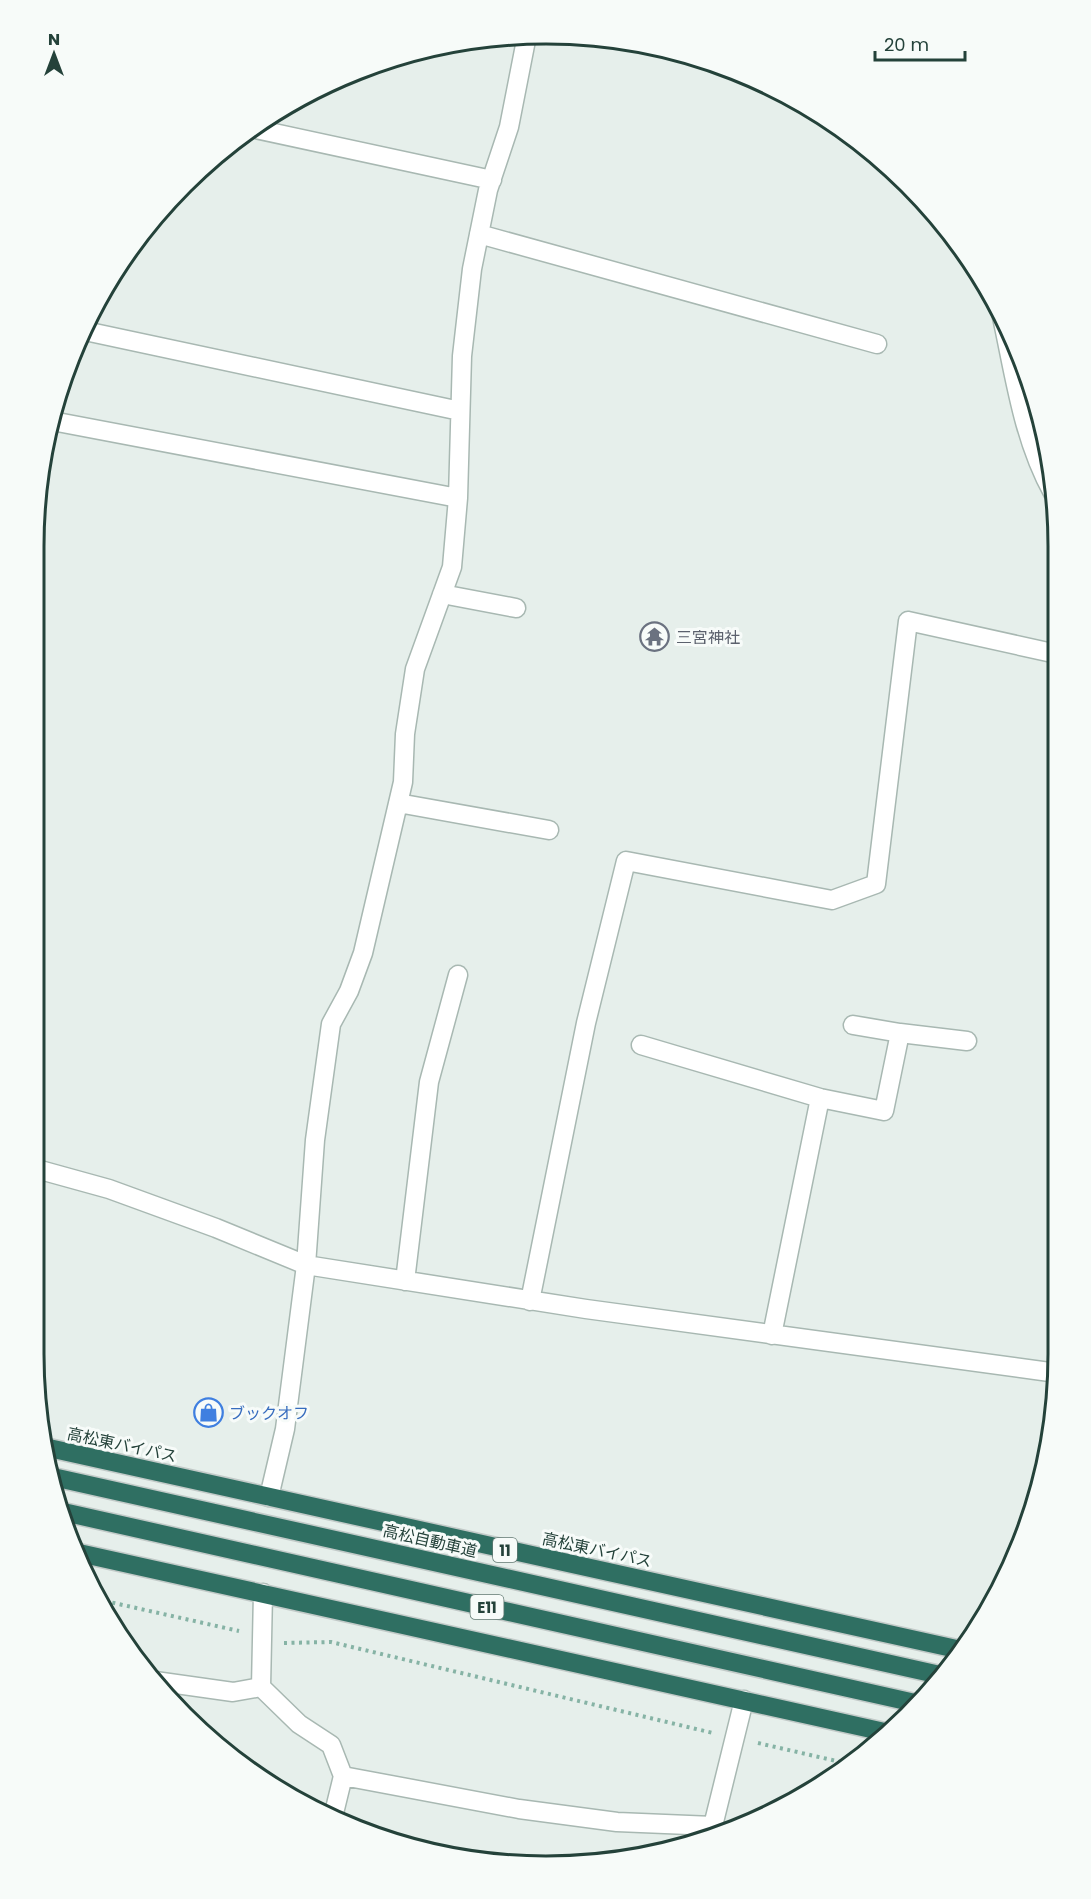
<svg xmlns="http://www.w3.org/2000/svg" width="1091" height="1899" font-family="Poppins,'Noto Sans JP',sans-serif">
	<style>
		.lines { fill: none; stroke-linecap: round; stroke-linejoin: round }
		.street-casing { stroke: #a8b8b2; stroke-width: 21 }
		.highway-casing { stroke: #c2cac8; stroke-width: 21 }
		.path { stroke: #86b3a5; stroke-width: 4; stroke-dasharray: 3 4.5; stroke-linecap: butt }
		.street { stroke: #fff; stroke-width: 18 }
		.highway { stroke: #2f6f62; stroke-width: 18 }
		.labels { text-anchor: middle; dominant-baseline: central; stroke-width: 6; stroke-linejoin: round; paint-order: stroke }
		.shield { fill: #f7fbf9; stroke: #637a73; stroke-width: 1.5 }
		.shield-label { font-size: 15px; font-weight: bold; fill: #24423a }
		.worship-label { font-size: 16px; fill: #5b616d; stroke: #f7fbf9; text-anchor: start }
		.shop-label { font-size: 16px; fill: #366cbe; stroke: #f7fbf9; text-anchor: start }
		.street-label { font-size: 16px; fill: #24423a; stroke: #f7fbf9 }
		.rim { fill: none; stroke: #24423a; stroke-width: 3 }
	</style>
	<rect width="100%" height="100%" fill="#e6efeb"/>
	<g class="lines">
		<defs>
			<path id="street" d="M251,128l241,52
				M479,234l398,110
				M1002,317c13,60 21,122 51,176
				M85,331l375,80
				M52,421l406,77
				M442,594l74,14
				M398,803l151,27
				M853,1025l47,8
				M641,1045l179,53 -48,237
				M820,1098l64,13 16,-78 67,8
				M33,1168l76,21 107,39 90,37 280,44 471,64
				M405,1281l24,-199 29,-107
				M530,1301l56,-278 40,-162 206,39 44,-16 32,-263 149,33
				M269,1497l16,-68 21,-164 9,-125 16,-116 18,-33 14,-38 40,-171 2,-48 10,-65 37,-102 6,-69 4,-142 10,-87 16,-79 21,-63 18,-92
				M263,1593l-2,94 38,37 32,21 12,31 -9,37
				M155,1681l78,11 28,-5
				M343,1776l176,33 98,13 96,4
				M711,1834l33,-134"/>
			<path id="highway" d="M49,1448l912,202
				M53,1477l887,198
				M59,1511l856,192
				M79,1553l810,180"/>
		</defs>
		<use href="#street" class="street-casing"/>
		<use href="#highway" class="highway-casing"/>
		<path class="path" d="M105,1601l134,30
			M284,1643l47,-1 382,91
			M758,1743l87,20"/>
		<use href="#street" class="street"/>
		<use href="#highway" class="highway"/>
	</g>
	<defs>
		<symbol id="temple-ring" viewBox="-11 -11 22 22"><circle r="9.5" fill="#f7fbf9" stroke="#6b7280" stroke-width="1.5"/><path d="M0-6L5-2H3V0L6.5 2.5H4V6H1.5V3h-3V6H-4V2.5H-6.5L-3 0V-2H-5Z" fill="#6b7280"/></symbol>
		<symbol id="shop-ring" viewBox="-11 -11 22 22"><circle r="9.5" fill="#f7fbf9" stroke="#3f7fe0" stroke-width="1.5"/><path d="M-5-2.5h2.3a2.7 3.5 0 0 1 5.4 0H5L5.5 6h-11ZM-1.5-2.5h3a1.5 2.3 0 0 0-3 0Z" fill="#3f7fe0"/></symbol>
	</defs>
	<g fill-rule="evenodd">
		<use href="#temple-ring" x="638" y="620" width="33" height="33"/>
		<use href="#shop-ring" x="192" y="1396" width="33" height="33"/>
	</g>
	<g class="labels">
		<g class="shield">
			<rect x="493" y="1538" width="24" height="24" rx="4.5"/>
			<rect x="470.5" y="1595" width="33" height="24" rx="4.5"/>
		</g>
		<g class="shield-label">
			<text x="505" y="1550">11</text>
			<text x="487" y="1607">E11</text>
		</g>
		<g class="worship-label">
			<text x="676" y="637">三宮神社</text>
		</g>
		<g class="shop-label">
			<text x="229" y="1413">ブックオフ</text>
		</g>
		<g class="street-label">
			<text transform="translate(122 1445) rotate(12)">高松東バイパス</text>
			<text transform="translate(430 1541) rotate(13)">高松自動車道</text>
			<text transform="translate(597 1550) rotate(12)">高松東バイパス</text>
		</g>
	</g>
	<path d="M0 0H1091V1899H0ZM546 44H546A502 502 0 0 1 1048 546V1354A502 502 0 0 1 546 1856H546A502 502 0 0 1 44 1354V546A502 502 0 0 1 546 44Z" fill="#f7fbf9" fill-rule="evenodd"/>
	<path class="rim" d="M546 44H546A502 502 0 0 1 1048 546V1354A502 502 0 0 1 546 1856H546A502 502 0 0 1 44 1354V546A502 502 0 0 1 546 44Z"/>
	<g transform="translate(54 54)" stroke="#f7fbf9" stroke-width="4.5" paint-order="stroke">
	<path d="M0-4.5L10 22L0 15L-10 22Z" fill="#24423a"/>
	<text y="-9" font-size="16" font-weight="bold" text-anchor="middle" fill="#24423a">N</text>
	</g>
	<path d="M875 51v9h90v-9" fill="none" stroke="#24423a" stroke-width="3"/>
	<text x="884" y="51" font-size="18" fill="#24423a" stroke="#f7fbf9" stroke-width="4.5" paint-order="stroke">20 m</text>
</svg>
